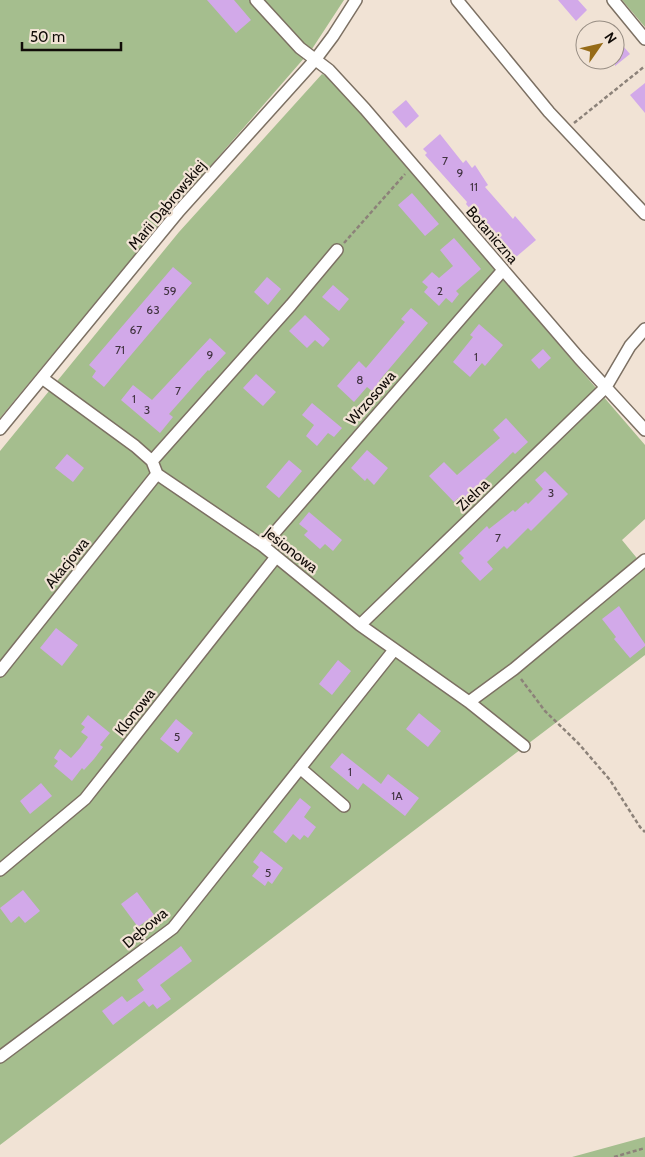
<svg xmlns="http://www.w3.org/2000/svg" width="645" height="1157" font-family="Cabin,sans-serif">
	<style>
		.green { fill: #a5be8e }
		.building { fill: #d2a9e9 }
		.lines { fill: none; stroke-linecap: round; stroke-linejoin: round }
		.minor-casing { stroke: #7c7063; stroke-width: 14 }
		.path { stroke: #8c8279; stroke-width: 2.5; stroke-dasharray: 4 2.5; stroke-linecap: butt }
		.minor { stroke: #fff; stroke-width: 11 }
		.labels { text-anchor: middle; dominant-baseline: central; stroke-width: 4.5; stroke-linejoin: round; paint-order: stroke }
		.number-label { font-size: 12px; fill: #413340 }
		.street-label { font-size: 15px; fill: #110c08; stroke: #f1e3d5 }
	</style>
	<rect width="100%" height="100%" fill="#f1e3d5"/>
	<path class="green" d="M0,0h344l-32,49 -145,167 -167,202z
		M622,0h23v27z
		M322,74l8,4 315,367v74l-23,21 23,28v87l-645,490v-694l179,-219z
		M645,1137v20h-73z"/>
	<path class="building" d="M207,0h27l17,20 -15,13z
		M558,0h20l9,10 -11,11z
		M615,37l15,17 -15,12z
		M645,83v30l-15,-18z
		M406,100l13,16 -13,12 -14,-16z
		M440,134l23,29 3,-3 6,8 3,-3 13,20 -3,2 28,32 2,-3 21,24 -20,17 -22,-26 -3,2 -25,-29 1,-2 -42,-47 2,-2 -4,-4z
		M412,193l27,31 -14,12 -27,-31z
		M454,238l27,31 -25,22 3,3 -7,9 -6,-5 -7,8 -15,-14 4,-5 -6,-5 10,-10 7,6 14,-12 -13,-16z
		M173,267l19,16 -88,104 -12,-10 4,-6 -7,-6z
		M267,277l14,12 -13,16 -14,-13z
		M333,285l16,14 -10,12 -17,-14z
		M411,308l17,15 -49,58 1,1 -8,9 -5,-4 -13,15 -17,-16 22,-25 7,7 39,-46 -4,-3z
		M305,315l25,24 -7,8 -8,-7 -8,8 -18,-17z
		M479,324l24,21 -18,21 -3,-3 -12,14 -17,-15 20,-25 -3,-2z
		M210,338l16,15 -17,18 -1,-1 -39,44 4,3 -13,16 -39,-33 12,-15 19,15z
		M543,349l8,9 -12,11 -8,-9z
		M256,374l20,18 -13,14 -20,-18z
		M312,403l30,25 -8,9 -6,-4 -11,13 -11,-10 8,-11 -12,-10z
		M506,418l22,24 -13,12 -2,-2 -51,49 -4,-3 -4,4 -25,-26 15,-14 13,13 43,-37 -7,-8z
		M367,450l21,18 -14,17 -7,-7 -2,3 -14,-13z
		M67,454l17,14 -11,14 -18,-14z
		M289,460l13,11 -23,27 -13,-11z
		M545,471l23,23 -37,37 -3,-3 -21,21 -3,-3 -17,16 6,7 -13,12 -19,-20 3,-3 -5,-5 28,-27 2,3 24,-19 2,2 11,-10 2,2 15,-15 -8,-9z
		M309,512l33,28 -9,11 -8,-7 -5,5 -16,-14 4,-4 -9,-7z
		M619,606l26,38v2l-15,12 -16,-19 2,-2 -14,-18z
		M56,628l22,17 -16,21 -22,-18z
		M338,660l13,11 -19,24 -13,-11z
		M419,713l22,18 -13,16 -22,-18z
		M88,715l22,18 -10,12 3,2 -9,12 -10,11 -2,-2 -10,13 -18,-15 4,-5 -4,-3 6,-9 11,9 9,-10 8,-11 -7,-5 4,-5 -4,-3z
		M176,719l17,14 -15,20 -18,-14z
		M342,753l39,31 7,-10 31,24 -14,18 -42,-33 -5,7 -28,-23z
		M41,783l11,13 -22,18 -10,-13z
		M300,798l11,9 -7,10 12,10 -8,11 -4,-3 -4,5 -7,-6 -7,9 -13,-11z
		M261,851l22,17 -11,16 -4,-3 -3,5 -13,-10 7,-9 -6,-5z
		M23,890l17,21 -15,12 -6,-7 -8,7 -11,-15z
		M137,892l17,23 -16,12 -17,-23z
		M181,946l11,15 -32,24 11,14 -14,10 -4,-5 -4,3 -5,-6 -31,24 -11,-14 20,-15 5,6 17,-12 -7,-10z"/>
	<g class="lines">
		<defs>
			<path id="minor" d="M256,0l44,48 29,22 36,39 214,249 66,72
				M457,0l92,112 96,102
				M613,0l32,39
				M42,378l93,68 17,15 5,13 106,72 97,79 109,77 55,44
				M0,429l179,-218 136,-151 18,-24 23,-36
				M152,461l139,-156 46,-55
				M263,546l240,-276
				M360,625l246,-238 24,-41 15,-17
				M0,671l157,-197
				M469,702l45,-33 131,-109
				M300,768l44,38
				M0,870l85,-71 191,-242
				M0,1057l173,-129 221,-278"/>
		</defs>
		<use href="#minor" class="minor-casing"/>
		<path class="path" d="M574,123l71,-57
			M344,243l61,-69
			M521,679l24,32 34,33 31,36 30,47 5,5
			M614,1157l31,-9"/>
		<use href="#minor" class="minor"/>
	</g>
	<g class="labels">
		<g class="number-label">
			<text x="445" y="160">7</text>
			<text x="460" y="172">9</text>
			<text x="474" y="186">11</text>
			<text x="170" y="290">59</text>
			<text x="440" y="290">2</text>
			<text x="153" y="309">63</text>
			<text x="136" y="329">67</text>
			<text x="120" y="349">71</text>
			<text x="210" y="354">9</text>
			<text x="476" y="356">1</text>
			<text x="360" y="379">8</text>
			<text x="178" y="390">7</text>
			<text x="134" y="398">1</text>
			<text x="147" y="409">3</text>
			<text x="551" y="492">3</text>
			<text x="498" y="537">7</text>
			<text x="177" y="736">5</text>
			<text x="350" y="771">1</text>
			<text x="397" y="795">1A</text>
			<text x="268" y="872">5</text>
		</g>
		<g class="street-label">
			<text transform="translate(167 205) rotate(-50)">Marii Dąbrowskiej</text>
			<text transform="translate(492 235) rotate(49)">Botaniczna</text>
			<text transform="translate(371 398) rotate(-49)">Wrzosowa</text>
			<text transform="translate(473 495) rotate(-44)">Zielna</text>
			<text transform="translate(291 550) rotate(38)">Jesionowa</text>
			<text transform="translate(67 563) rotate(-51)">Akacjowa</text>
			<text transform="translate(135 712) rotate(-52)">Klonowa</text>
			<text transform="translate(145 928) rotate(-40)">Dębowa</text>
		</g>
	</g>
	<g transform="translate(600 45) rotate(56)"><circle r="24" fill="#f1e3d5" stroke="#978d83"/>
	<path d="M0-4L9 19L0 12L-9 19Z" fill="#966b17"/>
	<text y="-8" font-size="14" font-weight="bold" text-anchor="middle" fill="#110c08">N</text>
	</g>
	<path d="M22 42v8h99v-8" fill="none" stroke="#110c08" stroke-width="2.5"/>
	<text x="30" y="42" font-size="15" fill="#110c08" stroke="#f1e3d5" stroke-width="4" paint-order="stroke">50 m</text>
</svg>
